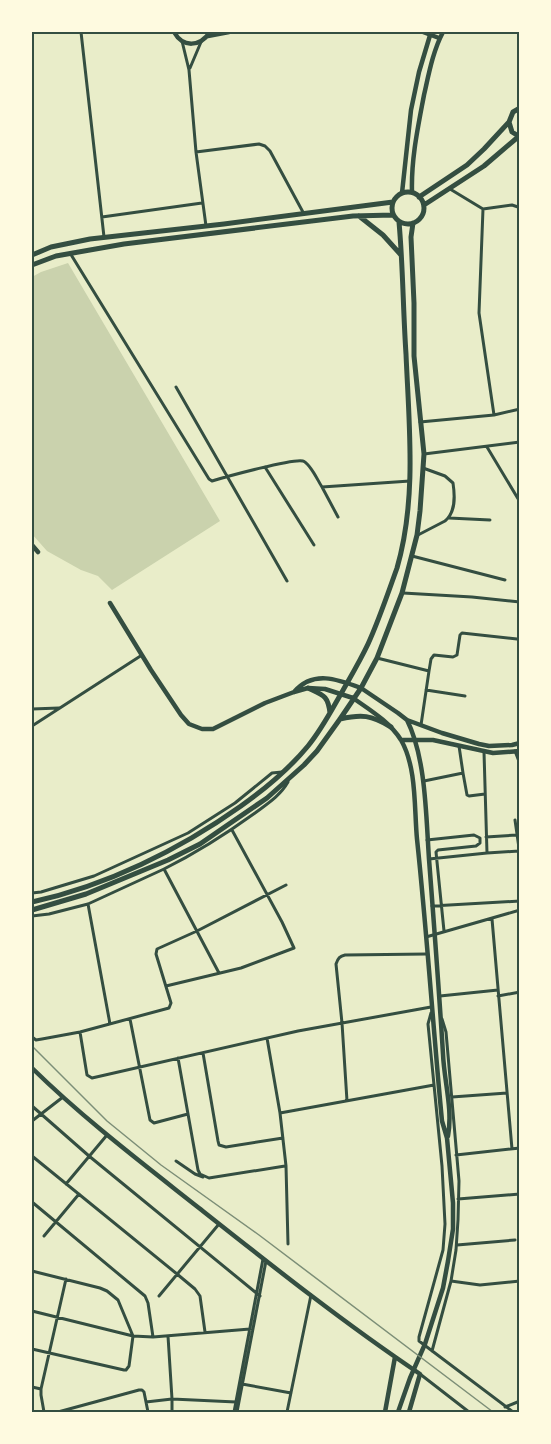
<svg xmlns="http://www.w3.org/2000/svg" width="551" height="1444" font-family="Inter,sans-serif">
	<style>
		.green { fill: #cad2ad }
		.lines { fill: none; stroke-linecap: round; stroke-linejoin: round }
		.minor { stroke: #344e41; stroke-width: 3 }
		.tertiary { stroke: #344e41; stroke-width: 4.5 }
		.secondary { stroke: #344e41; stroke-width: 4.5 }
		.primary { stroke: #344e41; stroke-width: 5 }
		.rail { stroke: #7c8e77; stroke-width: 1.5 }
		.neatline { fill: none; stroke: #344e41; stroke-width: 2 }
	</style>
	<rect width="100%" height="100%" fill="#e9edc9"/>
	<path class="green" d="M68,263l152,258 -108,69 -14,-14 -17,-6 -34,-19 -15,-17v-257l9,-5z"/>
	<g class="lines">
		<path class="minor" d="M81,32l23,205
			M182,41l7,29 7,82 10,74
			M190,68l11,-26
			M196,152l63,-8 6,2 5,5 34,63
			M450,189l33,20 29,-4 6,2 2,4
			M483,209l-4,104 15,102
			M102,217l100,-14
			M70,253l139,226 3,2c13,-4 82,-23 91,-20 7,2 15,20 19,26l88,-6
			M176,387l111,194
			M420,422l74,-7 26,-6
			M487,447l33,55
			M424,454l96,-12
			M265,467l49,78
			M322,487l16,30
			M449,518l41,2
			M418,535l27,-14c11,-9 10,-25 8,-38l-8,-7 -22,-8
			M412,556l93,24
			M403,593l69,4 48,5
			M377,658l52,13 -8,54
			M429,671l2,-12 3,-4 19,2 4,-2 3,-20 2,-2 55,6
			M426,690l39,6
			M32,709l27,-1
			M32,726l110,-71
			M459,746l4,27
			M515,751l5,13
			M484,752l3,101 32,-2
			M424,781l39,-8 4,22 2,1 16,-2
			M515,820l5,35
			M486,837l31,-2
			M427,840l47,-5 6,3v5l-4,3 -38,4 -2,2 8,79
			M429,859l58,-6
			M32,893l9,-1 53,-16 94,-43 47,-30 37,-30 10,-1
			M88,904l22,120
			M432,906l88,-5
			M32,916l17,-2 39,-10 76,-35
			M492,919l20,230
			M426,937l94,-27
			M219,973l-55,-104c32,-16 62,-35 91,-56 12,-9 25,-17 33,-31
			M166,986l75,-18 53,-20 -12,-26 -50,-92
			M440,996l58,-6
			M498,996l22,-4
			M431,1013l-3,11 14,142 3,58 -2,26 -24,87v4l94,71
			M130,1019l20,101 4,3 34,-9
			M80,1032l7,43 5,3 206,-47 133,-24
			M32,1037l4,3 6,-1 38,-7 89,-24 2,-5 -15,-49 1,-5 40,-18 89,-46
			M267,1038l13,75 6,53 2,78
			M203,1053l15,88 1,4 7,2 57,-9
			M178,1058l20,112 2,4 9,4 76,-12
			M452,1097l55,-4
			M347,1101l-5,-78 -6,-59c2,-6 4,-8 9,-9l82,-1
			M32,1106l57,50 171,140
			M280,1113l154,-28
			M32,1121l31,-24
			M456,1155l64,-7
			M32,1156l145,118 18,15 5,7 5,36
			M176,1161l19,13 8,3
			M66,1184l41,-49
			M458,1199l62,-5
			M32,1202l113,94 3,7 5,34 97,-8
			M44,1236l35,-42
			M457,1245l58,-5
			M32,1271l68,17 7,3 11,9 15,36 -4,30 -3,4h-2l-92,-21
			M451,1281l29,4 40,-4
			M159,1296l60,-72
			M32,1311l101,25 20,1
			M168,1336l4,63v13
			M432,1351l19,-70 5,-31 2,-30 1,-39 -13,-149 -4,-13
			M420,1374l49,38
			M242,1384l49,9
			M32,1387l9,2
			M146,1402l26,-3 64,3
			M505,1407l15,-6
			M44,1412l-3,-17v-6l25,-110
			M58,1412l81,-22h3l2,2 4,20
			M234,1412l29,-153
			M237,1412l29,-151
			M287,1412l24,-117"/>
		<path class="tertiary" d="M174,32c9,16 26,15 36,0
			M423,32l16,6
			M208,36l21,-4
			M32,545l6,7
			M110,603l41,67 30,45 8,9 13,5h11l52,-26 29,-11 14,-4 17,1 28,9
			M294,692c19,-22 43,-13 67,-4
			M32,1068c52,51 110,95 167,140 72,57 145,115 221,166l-11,38
			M385,1412l10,-55"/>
		<path class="secondary" d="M412,192c-1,-33 6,-65 12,-97 5,-22 9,-44 19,-63
			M402,193l9,-83 8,-38 12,-40
			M361,688l37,25 9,7 35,13 37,11 10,2 23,-1 8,-2
			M353,698c17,12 37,24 48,42 16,28 13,68 16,99 10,94 16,188 25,282l5,17 6,65v26l-5,32 -5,27 -18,56 -15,34 -12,34
			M407,720c19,38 19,96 22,139 5,65 10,130 14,195 1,27 10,55 5,82
			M401,740h32l60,13 27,-2"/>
		<path class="primary" d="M520,108l-7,4 -4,10 3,10 8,5
			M392 208a16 16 0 1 1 32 0a16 16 0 1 1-32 0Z
			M419,197l48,-32 17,-16 25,-27
			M424,205l60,-39 34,-29
			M359,216l24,19 18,20
			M32,255l19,-8 39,-8 134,-15 169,-22
			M32,265l24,-9 68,-12 229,-28 40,-1
			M308,688c15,7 20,7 22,25
			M340,719c22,-5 31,-4 51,8
			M32,902c74,-16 147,-52 209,-96 24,-17 48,-37 67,-60 14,-17 23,-35 34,-54 9,-16 18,-31 26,-48 11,-24 20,-51 29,-76 20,-69 12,-143 9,-214 -3,-44 -3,-88 -7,-132
			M32,910l54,-16 82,-34 32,-16 29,-20 38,-26 37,-33 13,-14 23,-32 21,-31 16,-30 25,-65 15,-58 3,-24 4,-57 -10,-98v-53l-3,-66 2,-14"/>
		<path class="rail" d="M32,1046l75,75 54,44 98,70 234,177"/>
	</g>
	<rect width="551" height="1444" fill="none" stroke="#fefae0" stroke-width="66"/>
	<rect x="33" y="33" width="485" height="1378" class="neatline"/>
</svg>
